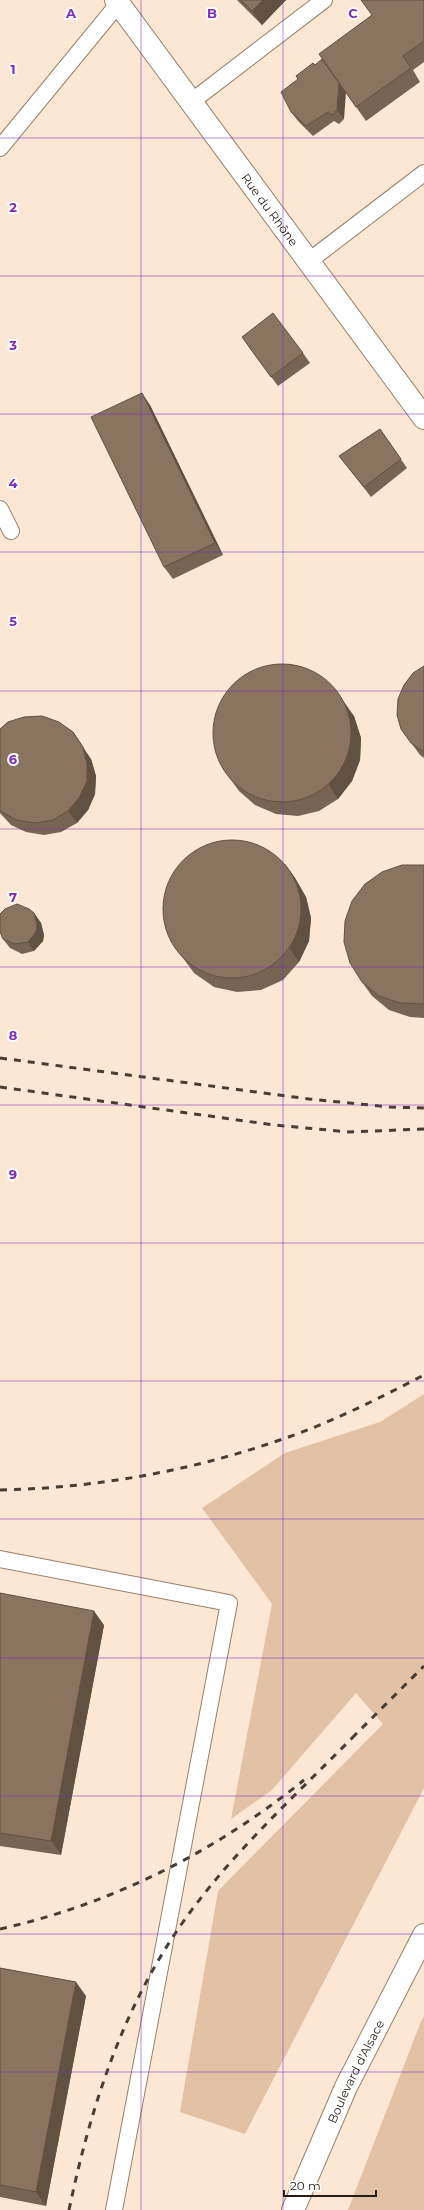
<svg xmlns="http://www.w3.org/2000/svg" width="424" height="2210" font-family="Montserrat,sans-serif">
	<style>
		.green { fill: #e2c1a4 }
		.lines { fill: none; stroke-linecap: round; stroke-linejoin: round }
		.service-casing { stroke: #98816b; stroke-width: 18 }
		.minor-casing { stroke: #98816b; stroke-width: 24 }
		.tertiary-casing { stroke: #98816b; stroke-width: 24 }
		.service { stroke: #fff; stroke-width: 16 }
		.minor { stroke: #fff; stroke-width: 22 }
		.tertiary { stroke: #fff; stroke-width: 22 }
		.rail { stroke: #483d33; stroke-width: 3; stroke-dasharray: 7 7; stroke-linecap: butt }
		.wall { fill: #786452 }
		.shaded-wall { fill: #615142 }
		.building { fill: #8b745f; stroke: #615142 }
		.grid { fill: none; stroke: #7b2cbf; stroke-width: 1; stroke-opacity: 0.55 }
		.labels { text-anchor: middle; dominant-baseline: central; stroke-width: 4; stroke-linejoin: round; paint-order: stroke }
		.street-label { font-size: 12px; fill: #261d14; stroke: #fff }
		.grid-label { font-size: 13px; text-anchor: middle; font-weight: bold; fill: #7b2cbf; stroke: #fff; stroke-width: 4; stroke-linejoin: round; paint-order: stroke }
	</style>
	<rect width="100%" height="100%" fill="#fce7d5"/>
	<path class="green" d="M424,1394v394l-179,346 -65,-22 38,-221 165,-167 -27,-31 -84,97 -41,29 41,-215 -70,-96 83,-55 95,-31z
		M424,2016v194h-76l72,-186z"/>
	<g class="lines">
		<defs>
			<path id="service" d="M191,102l133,-102
				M0,148l119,-145
				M309,261l115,-88
				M0,509l11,22
				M0,1559l229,44 -115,607"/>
			<g id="minor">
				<path id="s1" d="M116,0l308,418"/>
			</g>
			<g id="tertiary">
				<path id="s2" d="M293,2210l53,-123 78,-152"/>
			</g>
		</defs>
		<use href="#service" class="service-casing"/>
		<use href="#minor" class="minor-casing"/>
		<use href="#tertiary" class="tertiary-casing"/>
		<use href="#service" class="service"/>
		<use href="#minor" class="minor"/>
		<use href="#tertiary" class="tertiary"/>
		<path class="rail" d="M0,1058l309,41 81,8 34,1
			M0,1087l274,38 75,7 75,-3
			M0,1490c93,-2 186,-18 274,-48 52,-17 102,-42 150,-67
			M352,1738l72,-72
			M0,1929c112,-25 215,-77 304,-149
			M69,2210c22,-105 55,-207 119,-295 48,-66 110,-122 167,-180"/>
	</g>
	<path class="wall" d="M237,0h49l-24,25z
		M424,0v62l-11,8 7,12 -54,39 -31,-44 9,42 -5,5 -5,-3 -21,15 -15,-15 -7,-9 24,-47z
		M248,346l55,7 7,10 -32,23z
		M150,405l73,150 -50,24 -9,-12z
		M380,429l27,39 -36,29 -32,-41z
		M424,666v92l-4,-3 -19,-26z
		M354,716l7,22 -1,22 -8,21 -14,18 -19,12 -21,5 -22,-2 -21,-9 -16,-14 -10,-14z
		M0,729l91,30 5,17 -1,18 -7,16 -11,13 -16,9 -17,3 -18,-3 -15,-7 -11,-12z
		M285,864l10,14 11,19 5,21 -2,23 -10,21 -16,18 -22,10 -24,2 -23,-5 -20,-14 -24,-33z
		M424,865v153l-14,-1 -21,-7 -17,-14 -10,-14z
		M34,913l7,10 3,12 -1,6 -9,10 -12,3 -12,-6 -7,-9z
		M0,1593l104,32 -43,230 -61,-9z
		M0,1968l86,28 -40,210 -46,-9z"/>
	<path class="shaded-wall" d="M263,0h23l-24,25 -10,-14z
		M339,83l7,9 -2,27 -7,-9z
		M142,393l8,12 73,150 -8,-12z
		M344,702l10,14 7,22 -1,22 -8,21 -14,18 -9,-14z
		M73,732l18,27 5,17 -1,18 -7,16 -11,13 -9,-12z
		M285,864l10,14 11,19 5,21 -2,23 -10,21 -10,-14z
		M34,913l7,10 3,12 -1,6 -9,10 -6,-9z
		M94,1611l10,14 -43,230 -10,-14z
		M76,1982l10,14 -40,210 -10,-14z"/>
	<path class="building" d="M241,0h22l-11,11z
		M361,0h63v41l-21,15 8,12 -55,39 -37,-53 53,-39z
		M322,59l17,24 -2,27 -5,5 -4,-3 -22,14 -15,-14 -10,-20 17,-13 -2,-3 17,-13 2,2z
		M273,313l30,40 -32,24 -29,-40z
		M142,393l73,150 -51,24 -73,-150z
		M380,429l21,30 -37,28 -25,-31z
		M213 733a69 69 0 1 1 138 0a69 69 0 1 1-138 0Z
		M424,666v86l-13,-9 -10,-14 -4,-14 1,-16 6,-14 9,-12z
		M42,716l17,6 14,10 10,15 4,17v17l-8,17 -11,13 -15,9 -18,3 -18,-3 -15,-8 -2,-2v-81l8,-7 16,-5z
		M163 909a69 69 0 1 1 138 0a69 69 0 1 1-138 0Z
		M402,865h22v138l-2,1 -22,-1 -21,-7 -17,-14 -12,-19 -6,-21 1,-21 7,-20 13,-17 17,-12z
		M17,904l12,5 5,4 3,12 -1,7 -8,10 -13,2 -12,-5 -3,-7v-18l5,-5z
		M0,1593l94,18 -43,230 -51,-8z
		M0,1968l76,14 -40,210 -36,-7z"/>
	<path class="grid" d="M141,0v2210M283,0v2210M0,138h424M0,276h424M0,414h424M0,552h424M0,691h424M0,829h424M0,967h424M0,1105h424M0,1243h424M0,1381h424M0,1519h424M0,1658h424M0,1796h424M0,1934h424M0,2072h424"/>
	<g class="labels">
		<g class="street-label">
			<text stroke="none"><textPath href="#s1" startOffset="260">Rue du Rhône</textPath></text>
			<text stroke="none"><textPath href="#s2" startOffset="152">Boulevard d'Alsace</textPath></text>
		</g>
	</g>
	<g class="grid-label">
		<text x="71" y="18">A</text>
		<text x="212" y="18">B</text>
		<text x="353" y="18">C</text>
		<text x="13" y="74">1</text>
		<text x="13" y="212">2</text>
		<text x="13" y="350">3</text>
		<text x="13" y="488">4</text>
		<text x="13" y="626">5</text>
		<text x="13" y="764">6</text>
		<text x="13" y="902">7</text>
		<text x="13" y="1040">8</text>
		<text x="13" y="1179">9</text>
	</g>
	<path d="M284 2190v6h92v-6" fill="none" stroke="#261d14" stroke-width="2"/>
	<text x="290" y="2190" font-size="12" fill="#261d14" stroke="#ffffff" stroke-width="3" paint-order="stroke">20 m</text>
</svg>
